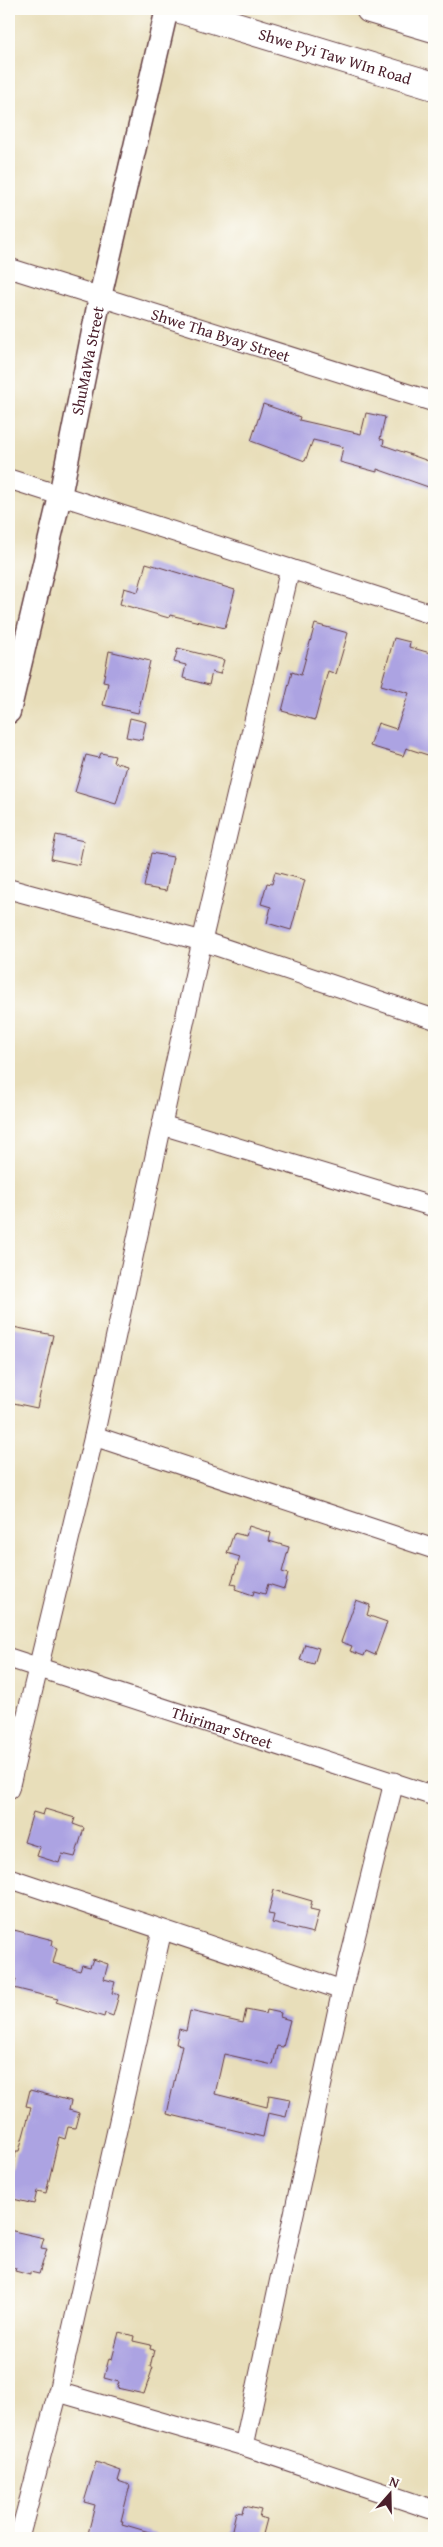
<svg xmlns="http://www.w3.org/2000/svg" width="443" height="2547" font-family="'Gentium Book Plus',serif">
	<rect width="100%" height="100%" fill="#fdfcf7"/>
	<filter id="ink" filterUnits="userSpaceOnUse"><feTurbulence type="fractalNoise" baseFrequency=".02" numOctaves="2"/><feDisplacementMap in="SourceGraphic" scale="10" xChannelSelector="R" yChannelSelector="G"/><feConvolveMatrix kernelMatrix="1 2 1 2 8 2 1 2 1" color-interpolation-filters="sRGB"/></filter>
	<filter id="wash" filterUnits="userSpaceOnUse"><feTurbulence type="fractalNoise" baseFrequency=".0096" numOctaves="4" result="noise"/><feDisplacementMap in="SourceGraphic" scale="20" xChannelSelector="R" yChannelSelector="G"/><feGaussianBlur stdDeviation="1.12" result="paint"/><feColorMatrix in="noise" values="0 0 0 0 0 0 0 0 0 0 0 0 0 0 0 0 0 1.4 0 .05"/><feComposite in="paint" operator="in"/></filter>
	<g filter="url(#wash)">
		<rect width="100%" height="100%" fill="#e8deba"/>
		<g id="blocks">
			<path fill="#aca3e2" d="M263,404L300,417L299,420L361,434L366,413L385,417L380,439L384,440L383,445L434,463V489L377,469V472L340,462L343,447L313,440L305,461L251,441Z
				M146,563L235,590L225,628L170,615L169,618L120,604L124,588L138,592Z
				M315,624L348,633L336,674L328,671L315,720L282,711L292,672L301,675Z
				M394,638L410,642L409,647L434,654V757L406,748L403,756L370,746L378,723L396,729L409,693L381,685Z
				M178,648L224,660L220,674L212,672L209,685L183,678L186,665L174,662Z
				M109,651L150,661L138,713L103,705L108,683L103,682Z
				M130,718L146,722L142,740L126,737Z
				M101,753L115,756L113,762L127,766L116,804L75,792L86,755L99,758Z
				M56,835L84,841L79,865L51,859Z
				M151,853L173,857L166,891L144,887Z
				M275,872L305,880L291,930L267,923L271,907L261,904L267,883L272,884Z
				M13,1327L53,1335L37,1408L9,1402V1345Z
				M249,1526L271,1533L269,1541L289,1547L282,1572L288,1574L284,1589L268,1584L265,1594L254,1591L253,1595L235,1589L237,1585L231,1584L240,1557L227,1553L234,1533L246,1536Z
				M356,1600L370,1605L367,1615L387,1622L375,1655L366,1651L364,1656L350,1651L352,1646L341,1642Z
				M305,1644L319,1648L314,1664L300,1660Z
				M45,1809L75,1818L73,1824L84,1828L75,1857L62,1854L59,1863L37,1856L40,1847L24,1842L33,1812L43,1815Z
				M274,1890L312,1901L310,1909L319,1911L313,1933L272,1923L274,1915L268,1914Z
				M14,1930L53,1940L52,1946L57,1948L53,1963L80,1971L82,1965L90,1967L93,1959L108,1964L104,1979L115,1982L112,1993L119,1995L113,2016L105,2013L104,2017L56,2002L58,1999L14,1988L16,1979L9,1977V1951Z
				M246,2010L266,2014L267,2010L281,2013L280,2017L290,2020L283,2047L277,2046L273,2065L224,2054L215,2094L267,2107L269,2095L290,2099L286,2117L268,2113L263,2137L167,2114L182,2045L176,2044L179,2029L186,2031L190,2011L243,2023Z
				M30,2090L71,2101L69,2110L79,2113L75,2128L68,2127L65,2139L59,2137L46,2193L37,2191L34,2204L9,2198V2184L16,2151H19L31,2107L26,2106Z
				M9,2230L44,2238L41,2248L47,2249L39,2274L30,2272V2275L15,2271L16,2268L9,2266Z
				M119,2332L134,2336L133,2341L151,2345L150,2349L154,2350L150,2367H153L144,2394L117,2388L119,2382L104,2378L109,2358L112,2359Z
				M96,2462L121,2471L118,2481L130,2485L121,2521H123L122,2524L156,2534L155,2538H87L95,2505L84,2502Z
				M244,2506L261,2510L259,2517L267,2519L262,2538H230L236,2512L242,2513Z"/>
		</g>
	</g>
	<g filter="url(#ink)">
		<use href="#blocks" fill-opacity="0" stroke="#623c40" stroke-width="1"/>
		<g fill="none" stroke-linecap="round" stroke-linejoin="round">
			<g stroke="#623c40" stroke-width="21">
				<g id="minor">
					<path id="s1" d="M9,268L434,402"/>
					<path d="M9,479L434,615"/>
					<path d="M9,889L202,941L434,1019"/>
					<path d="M162,1125L434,1207"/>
					<path d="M94,1436L434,1549"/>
					<path id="s2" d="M9,1658L434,1796"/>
					<path d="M394,1782L342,1990L244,2446L434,2510"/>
					<path d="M9,1789L94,1436L202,941L290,569"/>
					<path d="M9,1878L342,1990"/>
					<path d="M162,1930L58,2392L244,2446"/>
					<path d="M19,2538L58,2392"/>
				</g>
			</g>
			<g stroke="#623c40" stroke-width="25">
				<g id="tertiary">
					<path id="s3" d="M9,712L60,496L100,297L167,9"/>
				</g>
			</g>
			<g stroke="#623c40" stroke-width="30">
				<g id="primary">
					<path id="s4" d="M180,9L434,86"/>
					<path d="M370,9L434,28"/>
				</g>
			</g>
			<use href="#minor" stroke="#fff" stroke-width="19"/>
			<use href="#tertiary" stroke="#fff" stroke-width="22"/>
			<use href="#primary" stroke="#fff" stroke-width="28"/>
		</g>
	</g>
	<g text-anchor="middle" stroke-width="4.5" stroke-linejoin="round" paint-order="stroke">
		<g font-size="16" fill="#4a1f2b" stroke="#fdfcf7">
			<text dy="6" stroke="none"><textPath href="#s4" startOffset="162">Shwe Pyi Taw WIn Road</textPath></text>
			<text dy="6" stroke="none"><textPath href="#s1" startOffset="222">Shwe Tha Byay Street</textPath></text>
			<text dy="6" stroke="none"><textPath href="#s3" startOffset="360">ShuMaWa Street</textPath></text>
			<text dy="6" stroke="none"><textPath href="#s2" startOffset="224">Thirimar Street</textPath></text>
		</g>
	</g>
	<rect width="443" height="2547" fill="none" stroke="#fdfcf7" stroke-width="30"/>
	<g transform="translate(390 2494) rotate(20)" stroke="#fdfcf7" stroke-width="4" paint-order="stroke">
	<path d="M0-4L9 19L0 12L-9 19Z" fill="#4a1f2b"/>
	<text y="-8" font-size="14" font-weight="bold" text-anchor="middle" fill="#4a1f2b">N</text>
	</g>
</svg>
